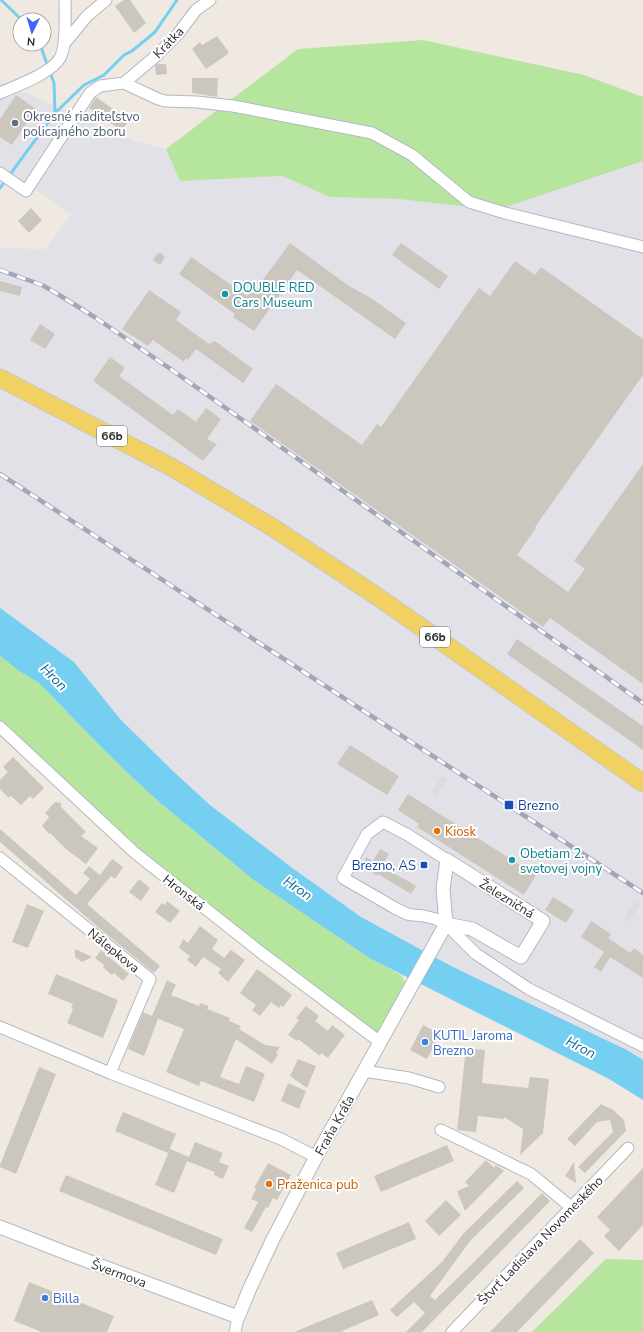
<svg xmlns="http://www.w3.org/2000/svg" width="643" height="1332" font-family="'Nunito Sans',sans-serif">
	<rect width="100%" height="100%" fill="#efe9e1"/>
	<path fill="#e3e1e8" d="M0,82L136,141L166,149L180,181L282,176L330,197L398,199L497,210L643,161V1060L627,1050L453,967L361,917L291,867L210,805L173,771L121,720L74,662L0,608V248L46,249L71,214L0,166Z"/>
	<path fill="#b6e59e" d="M423,40L584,75L643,97V161L497,210L398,199L330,197L282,176L180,181L166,149L298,49Z
		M0,656L19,671L39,683L101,747L134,779L159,802L255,881L371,959L401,975L410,991L380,1042L135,853L0,727Z
		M606,1259L643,1260V1332H532Z"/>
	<path fill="#dfdcd8" d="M442,776L447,779L436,796L431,793Z
		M635,901L640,904L629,922L624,919Z"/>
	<path fill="#75cff0" d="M0,608L74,662L121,720L173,771L210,805L291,867L361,917L453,967L627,1050L643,1060V1100L609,1079L371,959L255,881L159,802L134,779L101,747L39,683L19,671L0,656Z"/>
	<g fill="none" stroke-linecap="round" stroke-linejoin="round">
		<path stroke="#75cff0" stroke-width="3" d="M1,0L22,20
			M40,44L48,67
			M55,113L84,85L104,75L124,55L132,51L155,32L177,0
			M0,188L55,113L54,83L50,72"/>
	</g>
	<path fill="#cbc7bf" d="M124,0H130L146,23L134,33L115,6Z
		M217,36L228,51V54L206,69L192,49L200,42L202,45Z
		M157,64H166L167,74L156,75L155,66Z
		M192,78H218L217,97L192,93Z
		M16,95L36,109L12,145L0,137V119Z
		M96,97L129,120L122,131L89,108Z
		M31,208L42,220L29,233L18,221Z
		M290,243L349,286L371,298L406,323L395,339L297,270L254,331L233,317L235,314L179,274L191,257L247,296L251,291L253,293Z
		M401,243L448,276L439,289L392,255Z
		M161,253L165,257L160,265L153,260L157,254Z
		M515,261L535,275L541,267L643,339V375L535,527L536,528L517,555L568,592L585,569L574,561L643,464V684L550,618L543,627L250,421L276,384L362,445L377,424L381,427L479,288L490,296Z
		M0,281L22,287L20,296L0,291Z
		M149,290L181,312L176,320L209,344L212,342L215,341L253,369L243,383L196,349L188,360L186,358L184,362L153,340L148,346L122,329Z
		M40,324L55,334L45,349L30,340Z
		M110,357L125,368L119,376L173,415L178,409L196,422L206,408L221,419L207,439L217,444L203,461L93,381Z
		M517,639L643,726V750L507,654Z
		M350,745L399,776L387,795L337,764Z
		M13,757L44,788L33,799L30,796L21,805L11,796L9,798L0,789V780L8,772L3,767Z
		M408,794L536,875L524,895L417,827L419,824L398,810Z
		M55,802L61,803V807L86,832L81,836L98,848L86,864L67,850L50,833L49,834L42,826L49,817L45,813Z
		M0,829L76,895L90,879L83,873L89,866L100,875L112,859L123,867L115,879L111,876L87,904L160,966L154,973L99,928L0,842Z
		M380,849L389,854L382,866L416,886L411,894L378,874L377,876L362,865L366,857L373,861Z
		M139,879L150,888L141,901L129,892Z
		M553,897L574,910L566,923L545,910Z
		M167,901L180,911L170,923L155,912L162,903L165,905Z
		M27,904L44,911L28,948L12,942Z
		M591,921L611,934L608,938L630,953L634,948L643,955V978L610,957L601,972L594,967L604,952L581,937Z
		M200,926L218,940L212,949L224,958L231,950L245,960L228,982L218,973L221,969L203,957L196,967L187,960L190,956L179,948L183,939L188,943Z
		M75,949L92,957L82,962L75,957Z
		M101,950L129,974L123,981L114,973L112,975L103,967L104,965L95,958Z
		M257,969L292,995L283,1007L281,1005L279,1008L271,1002L260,1016L252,1010L256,1005L240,993Z
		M56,974L118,1000L103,1038L67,1023L73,1009L71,1008L73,1004L48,994Z
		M167,980L176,985L171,995L199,1006L200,1003L209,1006L207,1009L230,1018L229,1021L241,1026L239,1029L265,1045L280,1047L276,1053L278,1055L272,1064L236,1039L220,1077L239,1084L246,1066L265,1074L254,1102L201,1081L199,1086L166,1072L184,1029L156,1018L158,1019L144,1056L128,1049L143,1012L152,1016Z
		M306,1006L319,1016L315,1021L328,1031L332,1025L345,1035L328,1058L321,1053L320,1056L298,1039L297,1041L288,1035L299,1020L296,1018Z
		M423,1025L440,1034L427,1059L410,1050Z
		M466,1048L485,1050L482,1083L528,1088L530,1077L549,1079L543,1133L520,1155L523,1129L504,1117V1119L478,1116L476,1132L457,1130Z
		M298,1059L316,1066L307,1088L290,1076Z
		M39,1067L56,1074L16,1174L0,1167V1165Z
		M288,1083L306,1091L299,1109L281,1101Z
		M601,1104L609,1108L612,1109L624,1120L626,1131L585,1173L578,1167L613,1132L610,1120L597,1122L575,1146L567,1139Z
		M123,1112L176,1134L168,1153L115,1131Z
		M195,1142L223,1153L219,1162L229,1166L223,1179L214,1175L215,1172L187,1161L174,1193L155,1185L170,1149L189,1157Z
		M447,1145L454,1161L381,1192L374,1176Z
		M486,1160L494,1168L496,1165L504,1171L465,1211L457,1191L469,1186L465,1182Z
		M574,1162L576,1183L565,1176Z
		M268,1163L291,1175L277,1200L273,1198L268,1208L266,1207L252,1232L244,1228L258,1202L251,1199L256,1189L254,1188Z
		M643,1168V1225L619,1251L604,1236L610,1230L597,1217Z
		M66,1175L223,1239L216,1255L59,1191Z
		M517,1181L524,1188L470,1241L430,1296L435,1300L475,1261L542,1193L550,1201L422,1332H406L425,1313L414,1302L397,1317L390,1310L442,1262L463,1234Z
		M446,1200L461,1215L439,1236L425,1221Z
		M409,1222L416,1239L343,1269L336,1253Z
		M580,1239L594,1253L555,1293L517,1332H490Z
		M29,1282L114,1316L107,1332H42L14,1321Z
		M372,1300L379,1315L340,1332H294Z"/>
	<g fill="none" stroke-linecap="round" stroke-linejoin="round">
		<g stroke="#b4b7c1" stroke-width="13">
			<path id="minor" d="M64,44L87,16L106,0
				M124,83L156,56L178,34L196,10L210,0
				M0,93C16,86 52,73 60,58C67,46 65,14 65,0
				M0,173L26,191L90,93L100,86L124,83L158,99L165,101L197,102L233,106L372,133L412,155L469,202L505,213L643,247
				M0,727L135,853L259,951L380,1042
				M0,858L150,979L110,1073
				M447,860L408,835L383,822L367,834L343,878L395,908L407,914L413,915L424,916L436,919L446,924L476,954L529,989L643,1046
				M0,1027L110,1073L281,1139L316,1157
				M364,1071L409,1078L439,1087
				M441,1130L531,1174L571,1207
				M235,1332L238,1317
				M452,1332L628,1148"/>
		</g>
		<g stroke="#b4b7c1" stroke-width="15">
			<path id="tertiary" d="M447,860L543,921L521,957L472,929L446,924L443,889Z
				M0,1227L69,1254L238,1317L250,1288L273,1239L316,1157L446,924"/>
		</g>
		<g stroke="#c9c9c9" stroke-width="19">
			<path id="primary" d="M0,378L173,468L272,527L378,597L643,783"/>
		</g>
		<use href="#minor" stroke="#fff" stroke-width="11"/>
		<use href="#tertiary" stroke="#fff" stroke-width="13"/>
		<use href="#primary" stroke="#f2d163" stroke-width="17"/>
		<g stroke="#a3a6b8" stroke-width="4.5">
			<path id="rail" d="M0,270L42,285L56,293L96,318L172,370L643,703
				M0,474L643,893"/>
		</g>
		<use href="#rail" stroke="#fff" stroke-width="3" stroke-dasharray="9" stroke-linecap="butt"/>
	</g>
	<circle fill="#5c6f8a" stroke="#fff" stroke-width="1.5" cx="15" cy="123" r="4"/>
	<g fill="#0f9aa8" stroke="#fff" stroke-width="1.5">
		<circle cx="225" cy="294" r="4"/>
		<circle cx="512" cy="860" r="4"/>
	</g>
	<g fill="#1a4fb4" stroke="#fff" stroke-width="1.5">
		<rect x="504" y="800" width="10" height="10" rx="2"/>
		<rect x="420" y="861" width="8" height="8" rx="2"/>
	</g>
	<g fill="#e8710a" stroke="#fff" stroke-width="1.5">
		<circle cx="437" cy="831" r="4"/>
		<circle cx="269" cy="1184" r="4"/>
	</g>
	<g fill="#3f7fe0" stroke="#fff" stroke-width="1.5">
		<circle cx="425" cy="1042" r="4"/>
		<circle cx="45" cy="1298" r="4"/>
	</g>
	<g text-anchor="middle" stroke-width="4" stroke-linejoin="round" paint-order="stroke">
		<g fill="#fff" stroke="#6d6d6d" stroke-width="1">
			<rect x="97" y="426" width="30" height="20" rx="3"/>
			<rect x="420" y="627" width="30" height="20" rx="3"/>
		</g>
		<g font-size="12" font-weight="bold" fill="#2e2e2e">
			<text x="112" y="440">66b</text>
			<text x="435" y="641">66b</text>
		</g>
		<g font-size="13" fill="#2e2e2e" stroke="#fff">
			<text transform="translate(168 42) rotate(-46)" y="5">Krátka</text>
			<text transform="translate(184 892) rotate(38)" y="5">Hronská</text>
			<text transform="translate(507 898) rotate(32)" y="5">Železničná</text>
			<text transform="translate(114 950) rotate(39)" y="5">Nálepkova</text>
			<text transform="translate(334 1125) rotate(-61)" y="5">Fraňa Kráľa</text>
			<text transform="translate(540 1240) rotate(-46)" y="5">Štvrť Ladislava Novomeského</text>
			<text transform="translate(119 1273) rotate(20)" y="5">Švermova</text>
		</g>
		<g font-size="13" fill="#4e5e75" stroke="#fff" text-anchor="start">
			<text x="23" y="121">Okresné riaditeľstvo<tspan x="23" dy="15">policajného zboru</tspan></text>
		</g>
		<g font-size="13" fill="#0d838f" stroke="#fff" text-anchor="start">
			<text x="233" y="292">DOUBLE RED<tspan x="233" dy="15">Cars Museum</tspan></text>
			<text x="520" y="858">Obetiam 2.<tspan x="520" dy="15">svetovej vojny</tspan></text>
		</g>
		<g font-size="13" fill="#164399" stroke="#fff" text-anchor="start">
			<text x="518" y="810">Brezno</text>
			<text x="416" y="870" text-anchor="end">Brezno, AS</text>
		</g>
		<g font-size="13" fill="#c56008" stroke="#fff" text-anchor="start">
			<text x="445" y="836">Kiosk</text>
			<text x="277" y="1189">Praženica pub</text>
		</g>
		<g font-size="13" fill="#366cbe" stroke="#fff" text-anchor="start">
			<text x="433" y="1040">KUTIL Jaroma<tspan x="433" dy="15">Brezno</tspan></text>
			<text x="53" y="1303">Billa</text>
		</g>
		<g font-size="14" font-style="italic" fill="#0d6fa3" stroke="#fff">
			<text transform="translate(54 677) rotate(45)" y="5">Hron</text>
			<text transform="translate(298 888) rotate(34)" y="5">Hron</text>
			<text transform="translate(581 1047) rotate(27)" y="5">Hron</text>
		</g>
	</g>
	<g transform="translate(32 32) rotate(185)"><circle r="19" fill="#ffffff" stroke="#ababab"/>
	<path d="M0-3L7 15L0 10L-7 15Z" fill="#4264fb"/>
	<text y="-6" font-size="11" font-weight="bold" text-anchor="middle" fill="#2e2e2e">N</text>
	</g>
</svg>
